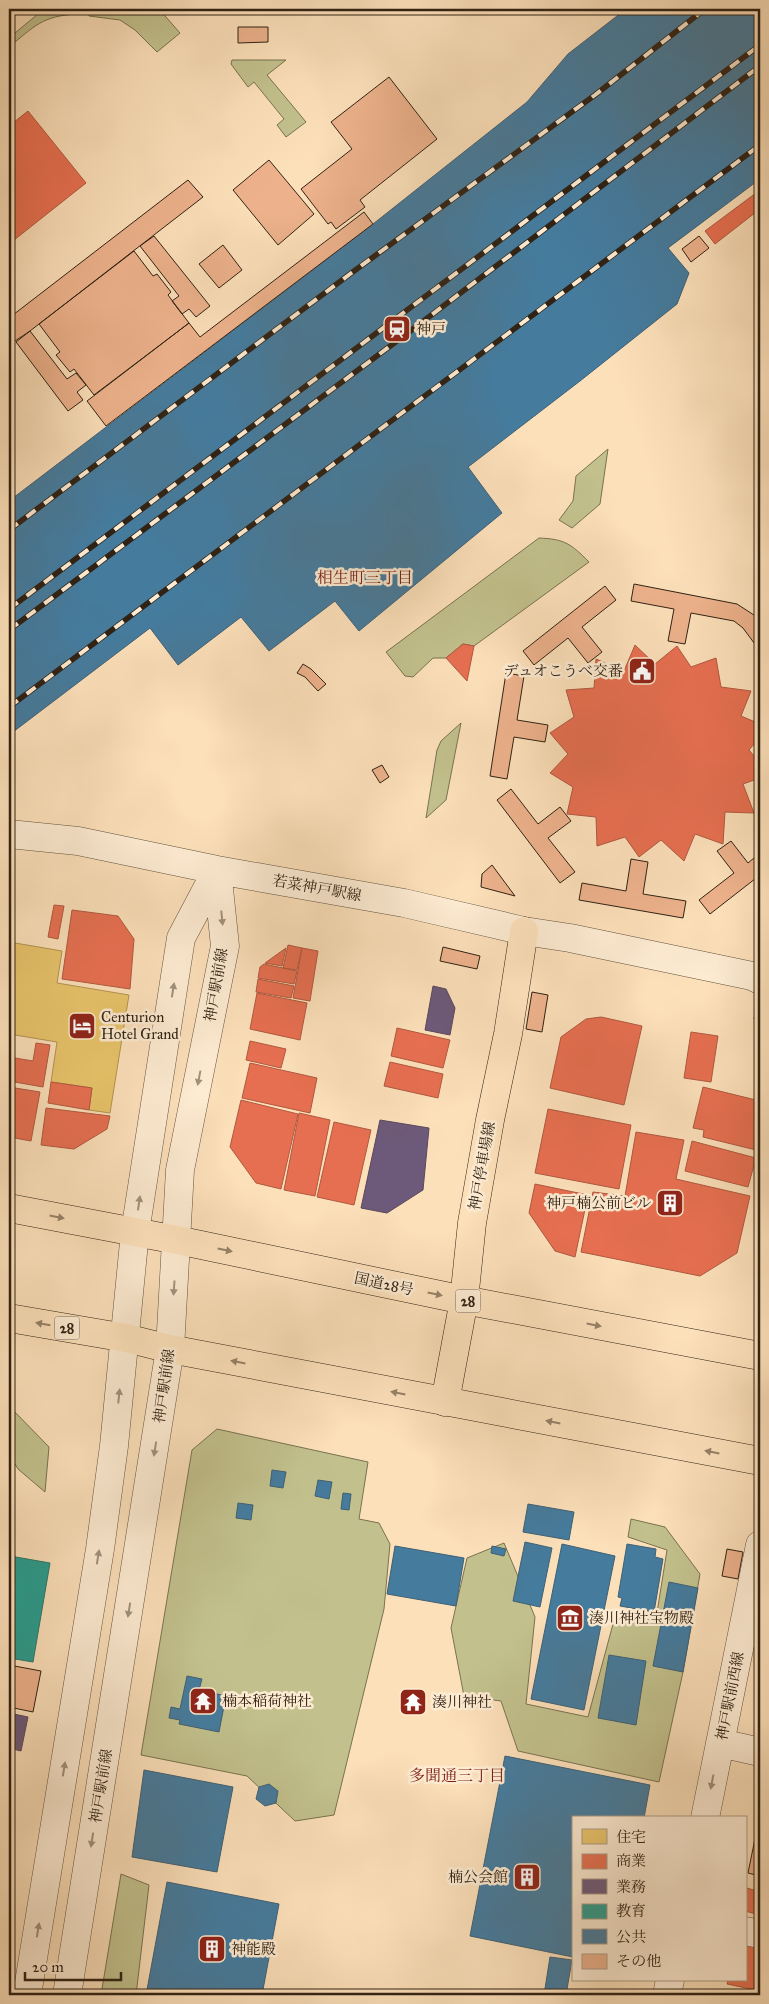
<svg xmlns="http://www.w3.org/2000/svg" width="769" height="2004" font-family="'IM FELL Great Primer','Noto Serif JP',serif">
	<rect width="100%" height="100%" fill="#fce0ba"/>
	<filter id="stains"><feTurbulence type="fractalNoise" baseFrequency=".004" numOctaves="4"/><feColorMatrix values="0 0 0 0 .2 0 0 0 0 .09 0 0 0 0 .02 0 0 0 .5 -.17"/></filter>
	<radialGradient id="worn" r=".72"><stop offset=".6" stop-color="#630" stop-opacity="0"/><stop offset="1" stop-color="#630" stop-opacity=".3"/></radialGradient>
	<path fill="#c2c18d" stroke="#797250" d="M44,9H77V14C42,16 35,26 9,47V38Z
		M89,9H159L180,33L157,52L135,30L120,20L89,16Z
		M232,60H286L267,75L306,122L286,137L277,125L284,119L254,82L248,87L231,64Z
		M608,449L600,504L572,528L559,520L573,501L576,476Z
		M539,538C565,539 571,544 589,562L474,646L463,644L446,658H433L413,677L405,676L386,652Z
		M461,723L446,800L426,818L437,750L441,741Z
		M9,1406L49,1447L45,1492L18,1469L9,1454Z
		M217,1429L368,1462L359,1519L379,1523L390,1544L384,1609L334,1815L295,1821L247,1776L141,1755L192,1450Z
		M631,1519L665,1527L700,1574L683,1672L659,1782L518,1751L501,1701L464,1696L451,1628L467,1558L504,1543L535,1617L526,1704L588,1717L613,1624L656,1619L667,1550L628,1537Z
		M121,1874L149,1885L136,1995H101Z"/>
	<path fill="#e9c46a" stroke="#b29350" d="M9,942L62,951L57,983L129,995L110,1113L89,1110L92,1088L51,1082L57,1042L9,1034Z"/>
	<path fill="#e76f51" stroke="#b0583f" d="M28,111L86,183L9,244V126Z
		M760,190V209L715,244L705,231Z
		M463,644L474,646L467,681L446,658Z
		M635,645L655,664L677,646L691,667L716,658L721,687L751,691L741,716L760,724V737L749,750L760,763V778L743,784L754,813L725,812L723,844L695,834L684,861L661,840L639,857L625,837L597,846L596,817L567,814L573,787L550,773L568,754L550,733L574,717L566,690L594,688L596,659L624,671Z
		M54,905L64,906L58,939L48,937Z
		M72,910L118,916L134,939L130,989L62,979Z
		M288,945L302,948L297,970L283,968Z
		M286,948L282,966L265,963Z
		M302,948L318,951L310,1001L293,998Z
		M264,964L297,971L294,984L258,978L260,967Z
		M258,979L294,986L291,998L256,992Z
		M257,993L307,1003L300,1040L250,1029Z
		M601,1017L642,1026L624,1105L550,1088L561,1037L586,1019Z
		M397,1028L450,1040L443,1068L391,1056Z
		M691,1032L718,1036L711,1082L684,1078Z
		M250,1041L286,1049L281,1068L246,1060Z
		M36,1043L50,1045L43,1087L9,1081V1057L33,1061Z
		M390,1062L443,1074L438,1098L384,1086Z
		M250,1063L317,1078L310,1113L242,1098Z
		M51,1082L92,1088L89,1110L48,1103Z
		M9,1087L40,1092L31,1141L9,1137Z
		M703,1087L760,1101V1133L756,1150L703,1137L704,1130L693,1128Z
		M241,1100L298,1114L281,1189L256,1183L230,1147Z
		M46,1108L110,1116L107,1129L74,1149L41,1145Z
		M548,1109L631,1125L619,1189L535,1173Z
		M299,1113L330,1120L315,1196L284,1190Z
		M334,1122L371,1130L354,1205L317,1197Z
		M636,1132L684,1140L676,1179L750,1196L737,1253L700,1276L581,1252L593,1192L625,1196Z
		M692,1141L756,1158L748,1187L685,1171Z
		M535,1184L588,1195L575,1257L555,1251L529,1213Z
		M9,1793H13L11,1815H9Z
		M747,1888L760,1892V1915L745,1911Z
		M745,1944L760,1947V1991L727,1984L728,1980H745Z"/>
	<path fill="#6d597a" stroke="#5b485b" d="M433,986L446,989L455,1008L450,1035L425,1030Z
		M380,1120L429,1128L423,1190L387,1213L361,1208Z
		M9,1473L13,1480L9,1502Z
		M9,1713L28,1717L21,1751L9,1748Z"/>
	<path fill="#2a9d8f" stroke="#2c786a" d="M10,1556L50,1563L33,1662L9,1658Z"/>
	<path fill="#457b9d" stroke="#3f6074" d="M626,9H760V179L668,248L689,273L677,304L580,381L468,467L502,513L359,631L335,601L269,651L241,617L178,665L150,628L9,735V501L373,224L527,102L568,54Z
		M272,1470L286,1472L283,1488L270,1486Z
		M318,1480L332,1482L329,1499L315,1496Z
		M343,1493L351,1494L349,1510L341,1509Z
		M238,1503L253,1505L251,1520L236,1518Z
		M528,1504L574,1512L569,1540L523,1532Z
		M525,1542L552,1548L540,1607L513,1601Z
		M562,1544L615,1556L584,1710L531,1699Z
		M627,1544L656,1549L655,1557L663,1559L654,1612L620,1606L622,1598L618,1597Z
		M395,1546L464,1558L456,1606L387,1594Z
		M492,1546L506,1549L504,1556L491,1553Z
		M669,1582L698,1588L683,1672L653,1666Z
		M609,1655L646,1661L636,1725L598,1718Z
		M187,1676L202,1679L199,1690L226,1696L219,1732L179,1724L180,1720L169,1718L171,1707L180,1709Z
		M505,1756L650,1785L644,1818H573V1957L470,1936Z
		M144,1770L233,1787L217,1872L132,1857Z
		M269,1784L278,1791L276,1803L265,1806L256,1799L259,1787Z
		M167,1882L279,1904L262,1995H146Z
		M550,1957L572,1960L566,1995H544Z
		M586,1990L609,1994V1995H585Z"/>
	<path fill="#edb28c" stroke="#302214" d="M238,27H268V42L238,43Z
		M389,77L437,139L360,200L365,207L336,229L331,222L328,224L301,189L352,149L331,122Z
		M269,160L314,214L278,245L233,190Z
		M188,180L203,197L30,331L9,345V318Z
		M364,212L373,224L106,426L87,401L189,323L200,337Z
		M154,236L210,306L196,317L189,309L182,314L172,301L179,296L140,246Z
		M699,236L709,248L691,262L682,249Z
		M223,245L242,270L219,288L199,264Z
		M134,251L153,276L157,274L171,292L168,295L189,323L94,395L74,369L70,372L56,355L60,352L39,324Z
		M30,331L67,379L76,373L86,385L77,392L83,400L68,411L16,342Z
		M634,584L737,604L757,617L760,622V651L743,628L734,621L691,613L685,644L668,641L674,609L631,601Z
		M605,586L616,600L582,627L602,652L588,663L568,638L534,665L523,651Z
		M303,664L311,669L326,684L318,691L305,677L297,673Z
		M506,673L524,676L517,720L548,725L545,742L514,737L507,779L490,776Z
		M382,765L389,777L380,783L372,770Z
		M511,789L538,824L560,807L571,821L548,838L575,872L560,883L497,800Z
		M731,841L748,863L760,853V875L710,914L699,900L734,873L717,851Z
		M631,859L648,862L643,894L686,901L683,918L579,900L582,883L626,891Z
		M492,865L515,896L481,887L482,874Z
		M443,947L480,956L477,969L440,961Z
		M532,992L548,995L542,1032L526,1029Z
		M757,1005L760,1006V1020L754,1019Z
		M727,1549L743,1552L738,1579L722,1576Z
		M9,1665L41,1671L33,1712L9,1707Z
		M9,1759L14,1760L9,1787Z
		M760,1814V1887L758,1886L760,1876L748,1873Z"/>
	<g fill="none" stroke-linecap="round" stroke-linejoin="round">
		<g stroke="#63523e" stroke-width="29">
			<path id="minor" d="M9,834L78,841L217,870L404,903L524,931L570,938L752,976L760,980
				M720,1743L760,1752
				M705,1818L760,1545
				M745,1931L760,1934
				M27,1995L100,1549L114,1446L135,1232L181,938L217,870
				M67,1995L170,1349L180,1170L225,946L217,870
				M667,1995L670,1980"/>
		</g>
		<g stroke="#302214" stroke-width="29">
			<path id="major" d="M445,1402L464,1300L472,1223L490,1120L508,1034L524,931"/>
		</g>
		<g stroke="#302214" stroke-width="29">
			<path id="highway" d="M9,1208L177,1240L464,1300L760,1356
				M9,1318L126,1338L170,1349L760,1461"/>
		</g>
		<use href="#minor" stroke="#fdebd2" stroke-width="28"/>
		<use href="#major" stroke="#fce0ba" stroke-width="28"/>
		<use href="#highway" stroke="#fce0ba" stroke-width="28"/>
		<g stroke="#302214" stroke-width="5.5">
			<path id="rail" d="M9,530L350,274L595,95L705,9
				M9,609L760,45
				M9,630L405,335L760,66
				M9,707L760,145"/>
		</g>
		<use href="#rail" stroke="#fdebd2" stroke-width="4" stroke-dasharray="11" stroke-linecap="butt"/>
	</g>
	<defs><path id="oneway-solid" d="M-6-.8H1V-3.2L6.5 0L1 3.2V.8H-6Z" transform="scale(1.25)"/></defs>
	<g fill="#a1917c">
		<use href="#oneway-solid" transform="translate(222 918) rotate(84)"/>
		<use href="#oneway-solid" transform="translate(173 990) rotate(-81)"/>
		<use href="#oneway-solid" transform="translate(199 1078) rotate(101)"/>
		<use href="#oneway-solid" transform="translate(139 1203) rotate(-82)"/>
		<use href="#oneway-solid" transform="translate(174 1288) rotate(94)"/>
		<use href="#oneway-solid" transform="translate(119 1396) rotate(-84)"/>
		<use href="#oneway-solid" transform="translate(155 1449) rotate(99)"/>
		<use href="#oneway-solid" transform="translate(98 1557) rotate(-81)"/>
		<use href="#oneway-solid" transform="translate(129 1610) rotate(99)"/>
		<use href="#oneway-solid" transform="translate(64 1769) rotate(-81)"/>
		<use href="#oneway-solid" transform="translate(712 1782) rotate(101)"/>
		<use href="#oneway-solid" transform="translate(92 1840) rotate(99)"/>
		<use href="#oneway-solid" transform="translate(38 1930) rotate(-81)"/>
	</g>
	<g fill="#968167">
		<use href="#oneway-solid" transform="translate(57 1217) rotate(11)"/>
		<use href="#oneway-solid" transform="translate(225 1250) rotate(12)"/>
		<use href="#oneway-solid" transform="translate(435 1294) rotate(12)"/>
		<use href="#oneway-solid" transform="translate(43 1324) rotate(-170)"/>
		<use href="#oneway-solid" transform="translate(594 1325) rotate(11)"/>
		<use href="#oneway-solid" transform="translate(238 1362) rotate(-169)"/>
		<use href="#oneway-solid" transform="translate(398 1393) rotate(-169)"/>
		<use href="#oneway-solid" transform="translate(553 1422) rotate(-169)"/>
		<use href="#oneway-solid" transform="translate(712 1452) rotate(-169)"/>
	</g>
	<defs>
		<g id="station-square" transform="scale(1.4375)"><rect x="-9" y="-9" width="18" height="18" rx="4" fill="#8f2418" stroke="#fdebd2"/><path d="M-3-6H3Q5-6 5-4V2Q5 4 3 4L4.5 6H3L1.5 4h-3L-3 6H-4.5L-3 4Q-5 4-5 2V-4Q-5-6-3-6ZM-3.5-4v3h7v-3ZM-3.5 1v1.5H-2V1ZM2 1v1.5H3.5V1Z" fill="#fff"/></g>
		<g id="civic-square" transform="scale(1.4375)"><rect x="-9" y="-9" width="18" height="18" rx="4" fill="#8f2418" stroke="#fdebd2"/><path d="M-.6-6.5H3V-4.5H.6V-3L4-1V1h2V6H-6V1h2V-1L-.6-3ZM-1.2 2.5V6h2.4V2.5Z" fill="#fff"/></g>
		<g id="hotel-square" transform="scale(1.4375)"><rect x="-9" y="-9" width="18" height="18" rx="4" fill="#8f2418" stroke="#fdebd2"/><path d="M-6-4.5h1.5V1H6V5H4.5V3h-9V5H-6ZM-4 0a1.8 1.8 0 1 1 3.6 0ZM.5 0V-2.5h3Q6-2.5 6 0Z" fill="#fff"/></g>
		<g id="building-square" transform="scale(1.4375)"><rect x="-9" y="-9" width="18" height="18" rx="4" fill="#8f2418" stroke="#fdebd2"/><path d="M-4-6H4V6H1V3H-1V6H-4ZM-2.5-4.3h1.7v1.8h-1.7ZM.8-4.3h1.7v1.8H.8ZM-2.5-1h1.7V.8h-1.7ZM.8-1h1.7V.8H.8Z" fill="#fff"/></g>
		<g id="museum-square" transform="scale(1.4375)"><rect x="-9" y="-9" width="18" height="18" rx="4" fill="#8f2418" stroke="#fdebd2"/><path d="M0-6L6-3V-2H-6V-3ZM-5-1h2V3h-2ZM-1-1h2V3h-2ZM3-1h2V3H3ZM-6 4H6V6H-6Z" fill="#fff"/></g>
		<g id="temple-square" transform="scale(1.4375)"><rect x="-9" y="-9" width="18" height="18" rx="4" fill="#8f2418" stroke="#fdebd2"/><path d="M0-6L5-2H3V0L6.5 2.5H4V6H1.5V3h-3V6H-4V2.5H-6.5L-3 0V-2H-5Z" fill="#fff"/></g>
	</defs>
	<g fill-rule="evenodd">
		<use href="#station-square" x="397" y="329"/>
		<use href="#civic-square" x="642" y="671"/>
		<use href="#hotel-square" x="82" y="1026"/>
		<use href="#building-square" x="670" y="1203"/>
		<use href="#museum-square" x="570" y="1618"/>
		<use href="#temple-square" x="203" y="1701"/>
		<use href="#temple-square" x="413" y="1702"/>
		<use href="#building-square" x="527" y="1877"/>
		<use href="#building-square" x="212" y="1949"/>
	</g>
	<g text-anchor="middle" stroke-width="5" stroke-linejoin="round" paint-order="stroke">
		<g fill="#fdebd2" stroke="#6e5e4d" stroke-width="1">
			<rect x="455.5" y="1289.5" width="25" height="23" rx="4"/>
			<rect x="54.5" y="1316.5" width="25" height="23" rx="4"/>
		</g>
		<g font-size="14" font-weight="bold" fill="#302214">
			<text x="468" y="1306">28</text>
			<text x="67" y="1333">28</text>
		</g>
		<g font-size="15" fill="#302214" stroke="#fdebd2" text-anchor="start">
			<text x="416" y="334">神戸</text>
			<text x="623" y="676" text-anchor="end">デュオこうべ交番</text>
			<text x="101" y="1022">Centurion<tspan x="101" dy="17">Hotel Grand</tspan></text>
			<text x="651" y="1208" text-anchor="end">神戸楠公前ビル</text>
			<text x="589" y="1623">湊川神社宝物殿</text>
			<text x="222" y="1706">楠本稲荷神社</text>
			<text x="432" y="1707">湊川神社</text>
			<text x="508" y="1882" text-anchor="end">楠公会館</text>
			<text x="231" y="1954">神能殿</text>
		</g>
		<g font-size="15" fill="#302214" stroke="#fdebd2">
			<text transform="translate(317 888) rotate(10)" y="5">若菜神戸駅線</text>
			<text transform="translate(216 985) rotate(-80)" y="5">神戸駅前線</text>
			<text transform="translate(482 1166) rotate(-80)" y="5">神戸停車場線</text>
			<text transform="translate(384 1284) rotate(12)" y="5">国道28号</text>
			<text transform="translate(164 1386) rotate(-82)" y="5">神戸駅前線</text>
			<text transform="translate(730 1696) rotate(-79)" y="5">神戸駅前西線</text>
			<text transform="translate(101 1786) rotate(-81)" y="5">神戸駅前線</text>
		</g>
		<g font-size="16" fill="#7a1f14" stroke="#fdebd2">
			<text x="365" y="583">相生町三丁目</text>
			<text x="457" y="1781">多聞通三丁目</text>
		</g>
	</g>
	<rect width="769" height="2004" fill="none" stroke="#fce0ba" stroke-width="30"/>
	<rect x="10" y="10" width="749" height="1984" fill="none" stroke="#302214" stroke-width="2.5"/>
	<rect x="15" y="15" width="739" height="1974" fill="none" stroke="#302214"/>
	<rect x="572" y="1816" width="175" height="165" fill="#fdebd2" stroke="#ab9b86"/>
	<rect x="582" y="1829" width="25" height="15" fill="#e9c46a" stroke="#ab9b86"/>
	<text x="616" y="1842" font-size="15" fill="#302214">住宅</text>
	<rect x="582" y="1854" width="25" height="15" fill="#e76f51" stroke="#ab9b86"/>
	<text x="616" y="1866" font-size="15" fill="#302214">商業</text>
	<rect x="582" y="1879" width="25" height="15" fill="#6d597a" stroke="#ab9b86"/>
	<text x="616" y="1892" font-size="15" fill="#302214">業務</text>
	<rect x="582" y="1904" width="25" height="15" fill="#2a9d8f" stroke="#ab9b86"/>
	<text x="616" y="1916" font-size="15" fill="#302214">教育</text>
	<rect x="582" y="1929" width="25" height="15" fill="#457b9d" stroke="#ab9b86"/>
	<text x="616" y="1942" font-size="15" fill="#302214">公共</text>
	<rect x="582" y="1954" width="25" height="15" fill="#edb28c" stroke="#ab9b86"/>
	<text x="616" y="1966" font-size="15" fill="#302214">その他</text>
	<path d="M25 1972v8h96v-8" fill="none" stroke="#302214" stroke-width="2.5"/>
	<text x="32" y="1972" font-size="15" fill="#302214" stroke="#fdebd2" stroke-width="4" paint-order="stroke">20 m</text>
	<rect width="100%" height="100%" filter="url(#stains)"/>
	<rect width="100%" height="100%" fill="url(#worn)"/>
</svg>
